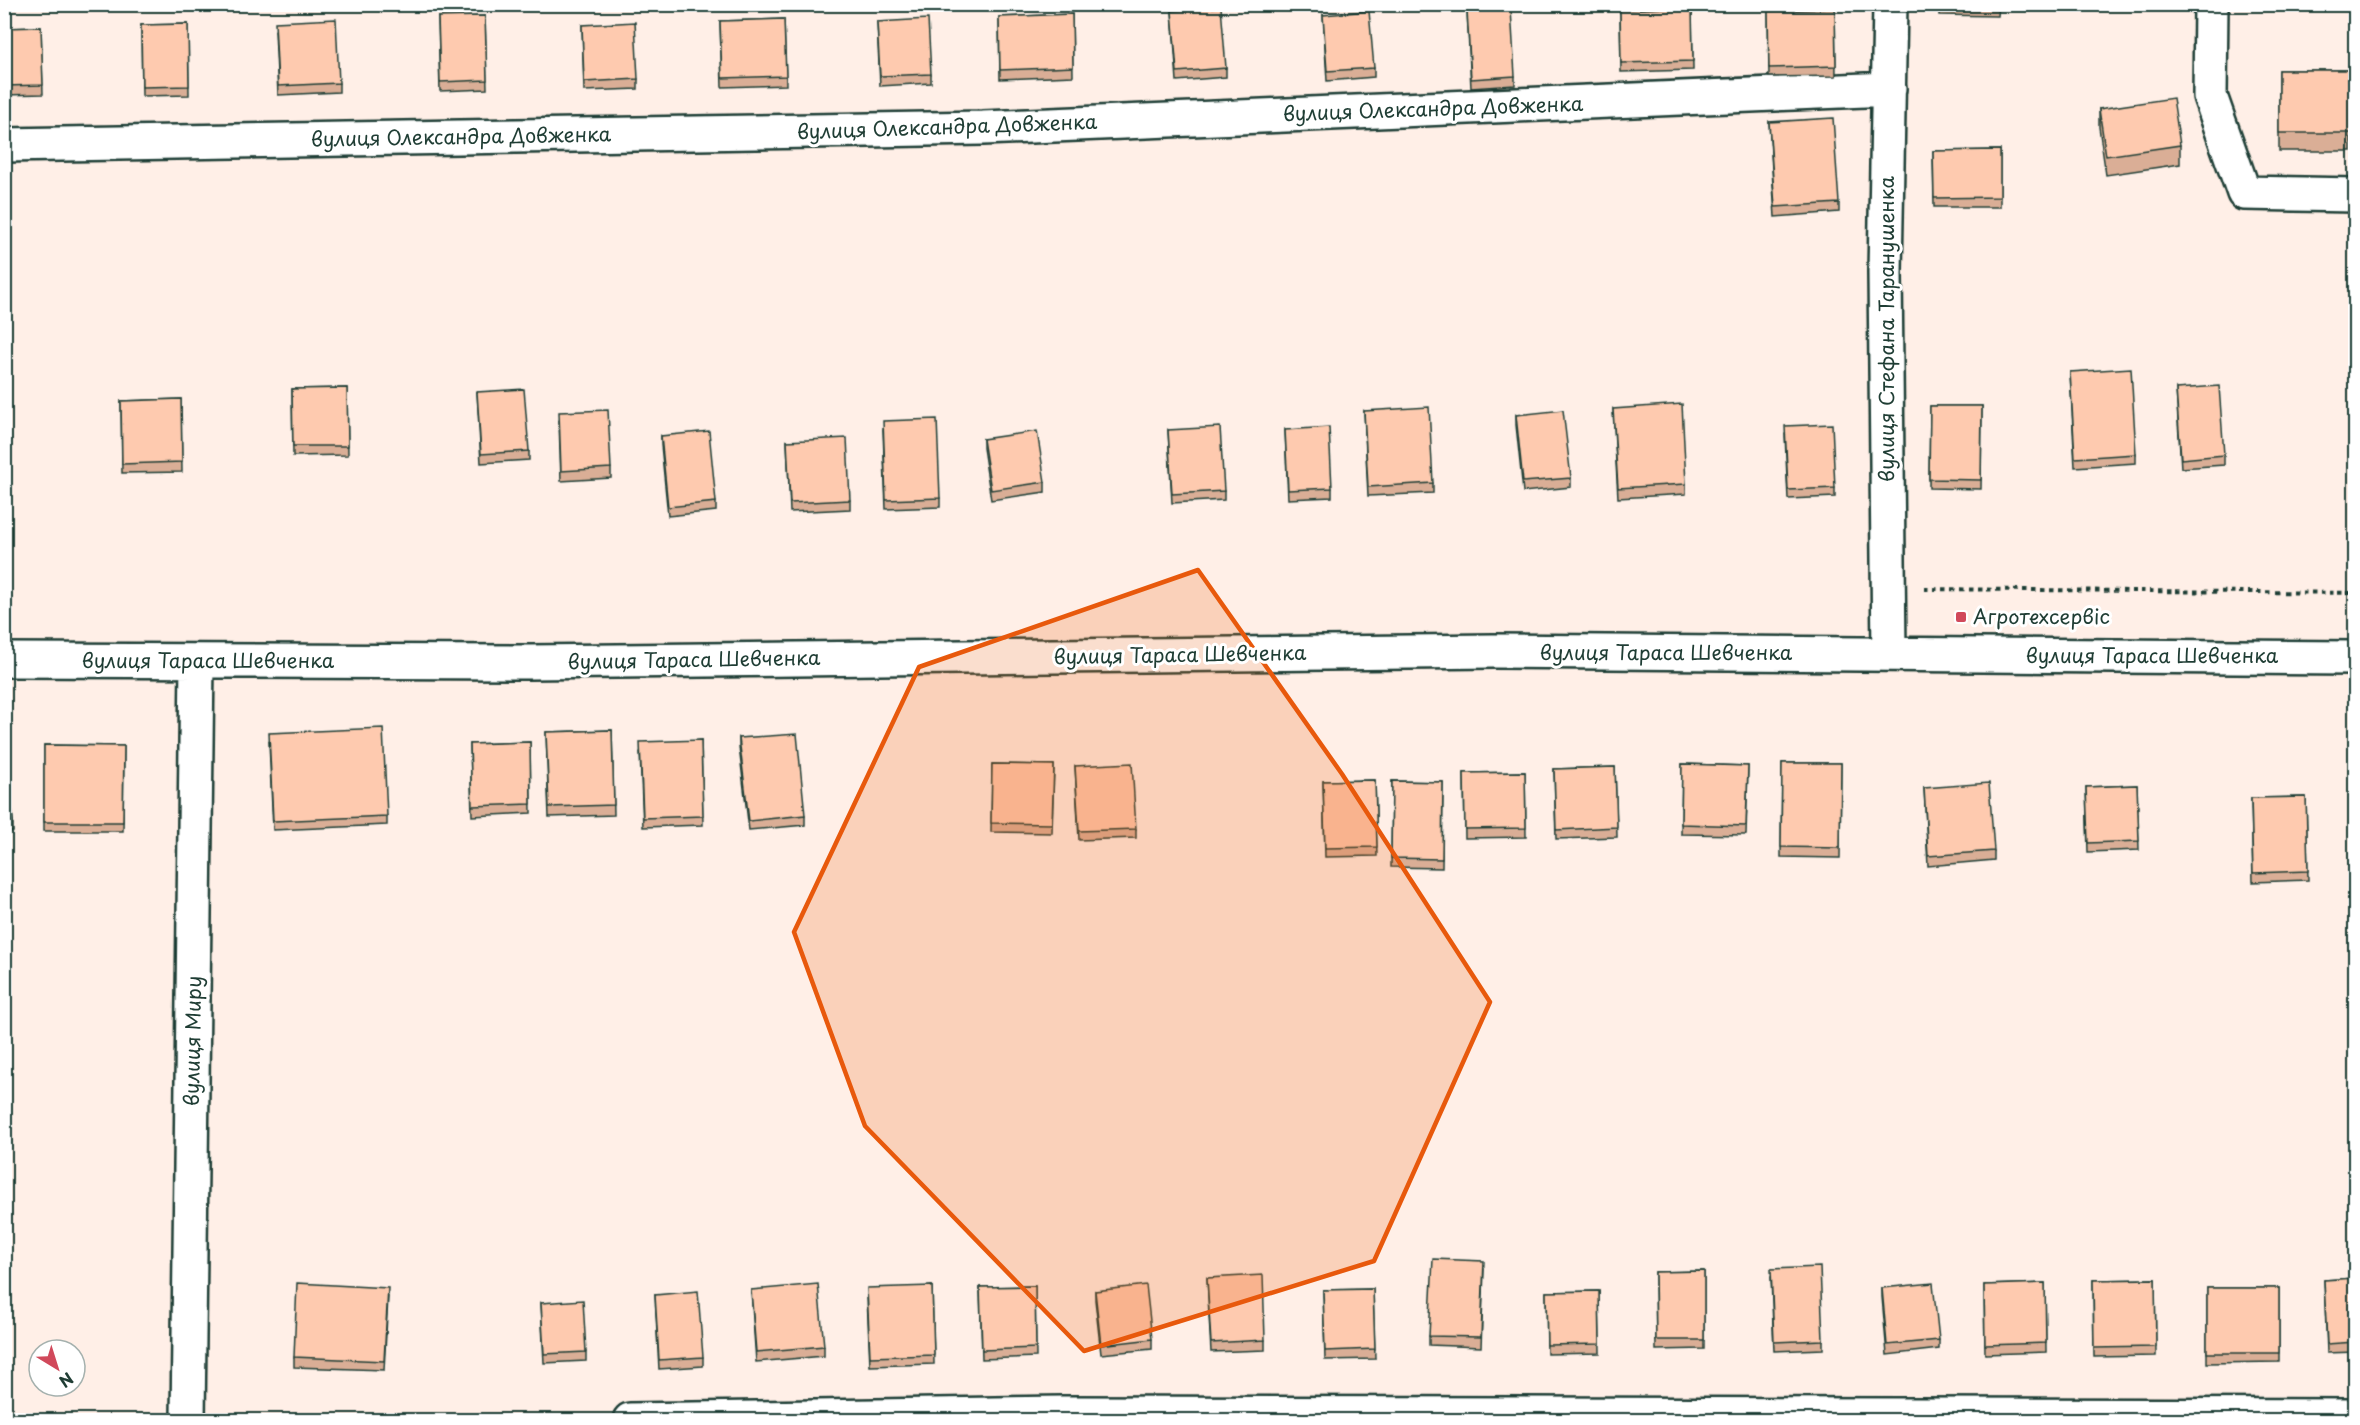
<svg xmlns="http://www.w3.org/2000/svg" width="2360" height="1425" font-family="'Playpen Sans',sans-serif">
	<rect width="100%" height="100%" fill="#ffefe7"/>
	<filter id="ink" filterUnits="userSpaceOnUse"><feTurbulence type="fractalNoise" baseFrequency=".0167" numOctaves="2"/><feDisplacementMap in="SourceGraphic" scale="12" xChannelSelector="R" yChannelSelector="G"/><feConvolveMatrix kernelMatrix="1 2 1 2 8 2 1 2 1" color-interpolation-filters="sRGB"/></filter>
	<g filter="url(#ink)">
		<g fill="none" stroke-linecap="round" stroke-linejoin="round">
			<g stroke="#1f3d34" stroke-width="38">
				<path id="minor" d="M2211,4L2210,96L2244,193L2356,195
					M4,145L983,128L1889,89
					M1889,654L1885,272L1890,4
					M4,660L530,662L1493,651L2356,658
					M188,1420L197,661
					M630,1420L1063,1413L2356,1416"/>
			</g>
			<path stroke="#1f3d34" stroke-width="4" stroke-dasharray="4.5 4.5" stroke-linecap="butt" d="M1924,589L2356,593"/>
			<use href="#minor" stroke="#fff" stroke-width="33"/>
		</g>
		<path fill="#daae96" stroke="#1f3d34" stroke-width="1.5" d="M1939,4H1999L1998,16L1939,15Z
			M1692,7L1693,70L1621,72L1620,10Z
			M1835,9L1836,76L1769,77L1768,11Z
			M1172,11L1226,68V77L1177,81Z
			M1467,11L1515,76V85L1471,88Z
			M1072,14L1073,76L1000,79L999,17Z
			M1323,15L1374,68V77L1327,81Z
			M485,16L487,89L440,91L438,17Z
			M784,19L786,85L722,87L720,21Z
			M877,22L931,74V83L880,86Z
			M188,24L189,95L142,96L141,25Z
			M582,25L638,79V89L584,91Z
			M41,27L43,94L4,95V28Z
			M275,31L339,83V92L278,95Z
			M2279,70H2351V151H2279Z
			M2099,109L2180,145V164L2106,175L2099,127Z
			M1769,122L1839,203V212L1775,217Z
			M2000,150V207H1934L1933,151Z
			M2070,372L2136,454V463L2075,467Z
			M347,388L348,455L293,456L292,389Z
			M2176,389L2224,455V465L2181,468Z
			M477,392L529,451V460L481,463Z
			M181,399L182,472L122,473L121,401Z
			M1930,406H1982L1981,489L1929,488Z
			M1613,409L1686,484V494L1618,498Z
			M1364,411L1433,483V493L1368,496Z
			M1516,415L1571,478V487L1523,492L1516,425Z
			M559,421L611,468V478L561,481Z
			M883,430L940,498V507L886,509Z
			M1168,430L1224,491V500L1172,503Z
			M1285,430L1332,488V497L1288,499Z
			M1785,435L1835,488V497L1788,499Z
			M661,436L716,502V511L668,516L661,445Z
			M983,439L1045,482V492L991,500L983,448Z
			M787,441L850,500V509L790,512Z
			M612,730L614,815L549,817L546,732Z
			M739,738L805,815V825L749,830L739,747Z
			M701,740L703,825L643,827L640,752Z
			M269,742L387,816V825L273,830Z
			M530,742L531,813L472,816L470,744Z
			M44,745L124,746L123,831H44Z
			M4,752L13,822V832H4Z
			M1782,763H1841L1840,858L1781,857Z
			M992,764L1054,765L1052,833L991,832Z
			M1682,764L1748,766L1746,835L1681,834Z
			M1075,766L1136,829V838L1079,840Z
			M1615,767L1617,837L1556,839L1554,769Z
			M1525,772L1526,837L1465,838L1464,773Z
			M1375,780L1377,856L1325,857L1323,781Z
			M1392,781L1443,782L1442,868L1391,867Z
			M2137,785L2139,850L2088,852L2086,787Z
			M1924,788L1994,851V860L1928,866Z
			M2306,797L2308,880L2253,882L2251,798Z
			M1484,1270L1481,1347L1429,1345V1336Z
			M1704,1271V1349L1656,1350L1655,1272Z
			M1207,1278L1265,1340V1350L1211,1352Z
			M1771,1278L1823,1340V1349L1774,1351Z
			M2355,1278V1352L2327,1353L2324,1280Z
			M2155,1279L2156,1356L2094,1357L2093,1280Z
			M2045,1283L2046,1352L1985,1354L1984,1285Z
			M932,1286L934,1364L870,1366L867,1297Z
			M1035,1286L1036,1357L982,1359L980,1287Z
			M1882,1288L1939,1340V1349L1887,1355L1882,1297Z
			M2207,1288H2279V1362L2207,1363Z
			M1373,1289L1375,1359L1325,1360L1323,1290Z
			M751,1290L824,1346V1356L756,1362Z
			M1095,1291L1152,1339V1349L1101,1354L1095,1300Z
			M1599,1291L1600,1353L1547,1354L1546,1292Z
			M655,1295L703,1357V1366L659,1369Z
			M388,1297L384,1370L294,1367V1357Z
			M541,1303L586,1352V1361L544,1363Z"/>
		<path fill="#fecaaf" stroke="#1f3d34" stroke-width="1.5" d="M1939,4H1998V7L1939,6Z
			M1221,7L1226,68L1177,72L1172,11Z
			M1692,7L1693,61L1621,63L1620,10Z
			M1511,9L1515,76L1471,79L1467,11Z
			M1835,9L1836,66L1769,68L1768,11Z
			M1369,11L1374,68L1327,71L1323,15Z
			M1072,14L1073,67L1000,70L999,17Z
			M485,16L487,80L440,82L438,17Z
			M336,19L339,83L278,86L275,22Z
			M784,19L786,76L722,78L720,21Z
			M928,19L931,74L880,76L877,22Z
			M635,22L638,79L584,82L582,25Z
			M188,24L189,86L142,87L141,25Z
			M41,27L43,85L4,86V28Z
			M2279,70H2351V133H2279Z
			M2173,98L2180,145L2106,156L2099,109Z
			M1833,118L1839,203L1775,207L1769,122Z
			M2000,150V197L1934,198L1933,151Z
			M2131,368L2136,454L2075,458L2070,372Z
			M2219,386L2224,455L2181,459L2176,389Z
			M347,388L348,446H293L292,389Z
			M524,389L529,451L481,454L477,392Z
			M181,399L182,462L122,464L121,401Z
			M1682,404L1686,484L1618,488L1613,409Z
			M1930,406H1982L1981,480L1929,479Z
			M1429,407L1433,483L1368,487L1364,411Z
			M608,410L611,468L561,471L559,412Z
			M1563,410L1571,478L1523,482L1516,415Z
			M2352,416H2355V463Z
			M937,419L940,498L886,500L883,421Z
			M1832,424L1835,488L1788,490L1785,426Z
			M1220,427L1224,491L1172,494L1168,430Z
			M1329,427L1332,488L1288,490L1285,430Z
			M709,431L716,502L668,507L661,436Z
			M1037,431L1045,482L991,490L983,439Z
			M847,438L850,500L790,503L787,441Z
			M383,728L387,816L273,821L269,733Z
			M612,730L614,805L549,807L546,732Z
			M797,734L805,815L749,821L739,738Z
			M701,740L703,816L643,818L640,742Z
			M530,742L531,804L472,806L470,744Z
			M44,745L124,746L123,822H44Z
			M4,752H9L13,822L4,823Z
			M1132,763L1136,829L1079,831L1075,766Z
			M1782,763H1841L1840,848L1781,847Z
			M992,764L1054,765L1052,824L991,823Z
			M1682,764L1748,766L1746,826L1681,824Z
			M1615,767L1617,827L1556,830L1554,769Z
			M1525,772L1526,828L1465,829L1464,773Z
			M1375,780L1377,847L1325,848L1323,781Z
			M1392,781L1443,782L1442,859L1391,858Z
			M1989,783L1994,851L1928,856L1924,788Z
			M2137,785L2139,841L2088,843L2086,787Z
			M2306,797L2308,871L2253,873L2251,798Z
			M1433,1259L1484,1261L1481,1337L1429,1336Z
			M1820,1267L1823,1340L1774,1342L1771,1269Z
			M1704,1271V1340H1656L1655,1272Z
			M1263,1275L1265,1340L1211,1343L1207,1278Z
			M2355,1278V1342L2327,1344L2324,1280Z
			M2155,1279L2156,1347L2094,1348L2093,1280Z
			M297,1283L388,1288L384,1361L294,1357Z
			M1933,1283L1939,1340L1887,1345L1882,1288Z
			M2045,1283L2046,1343L1985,1345L1984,1285Z
			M818,1284L824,1346L756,1352L751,1290Z
			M1146,1285L1152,1339L1101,1345L1095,1291Z
			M932,1286L934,1355L870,1357L867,1288Z
			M1035,1286L1036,1348L982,1350L980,1287Z
			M2207,1288H2279V1353H2207Z
			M1373,1289L1375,1349L1325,1351L1323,1290Z
			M698,1291L703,1357L659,1360L655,1295Z
			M1599,1291L1600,1344L1547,1345L1546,1292Z
			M583,1300L586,1352L544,1354L541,1303Z"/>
	</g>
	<path fill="#e8590c" fill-opacity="0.2" stroke="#e8590c" stroke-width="4.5" stroke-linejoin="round" d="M1198,570L1342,774L1490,1002L1374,1261L1084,1351L865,1126L794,932L919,667Z"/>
	<rect fill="#d1495b" stroke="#fff" stroke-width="2" x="1955" y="611" width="12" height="12" rx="3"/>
	<g text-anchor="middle" stroke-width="6" stroke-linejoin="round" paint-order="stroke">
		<g font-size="20" fill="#1f3d34" stroke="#fff">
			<text transform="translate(1433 109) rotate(-2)" y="7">вулиця Олександра Довженка</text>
			<text transform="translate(947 127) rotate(-2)" y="7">вулиця Олександра Довженка</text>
			<text transform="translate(461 137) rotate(-1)" y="7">вулиця Олександра Довженка</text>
			<text transform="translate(1887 329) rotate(-90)" y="7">вулиця Стефана Таранушенка</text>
			<text x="1666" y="660">вулиця Тараса Шевченка</text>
			<text transform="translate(1180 655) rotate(-1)" y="7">вулиця Тараса Шевченка</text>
			<text x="2152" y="663">вулиця Тараса Шевченка</text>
			<text transform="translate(694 660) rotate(-1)" y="7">вулиця Тараса Шевченка</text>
			<text x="208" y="668">вулиця Тараса Шевченка</text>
			<text transform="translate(193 1041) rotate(-89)" y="7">вулиця Миру</text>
		</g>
		<g font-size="20" fill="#1f3d34" stroke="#fff" text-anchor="start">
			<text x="1973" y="624">Агротехсервіс</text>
		</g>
	</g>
	<rect width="2360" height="1425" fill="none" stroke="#fff" stroke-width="24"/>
	<rect x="12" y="12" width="2336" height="1401" fill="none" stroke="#1f3d34" stroke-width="2" filter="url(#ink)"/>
	<g transform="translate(57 1368) rotate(142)"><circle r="28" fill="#ffffff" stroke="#a5b1ae" stroke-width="1.5"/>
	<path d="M0-4.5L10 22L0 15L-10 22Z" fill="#d1495b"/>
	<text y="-9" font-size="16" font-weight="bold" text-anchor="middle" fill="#1f3d34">N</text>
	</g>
</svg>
